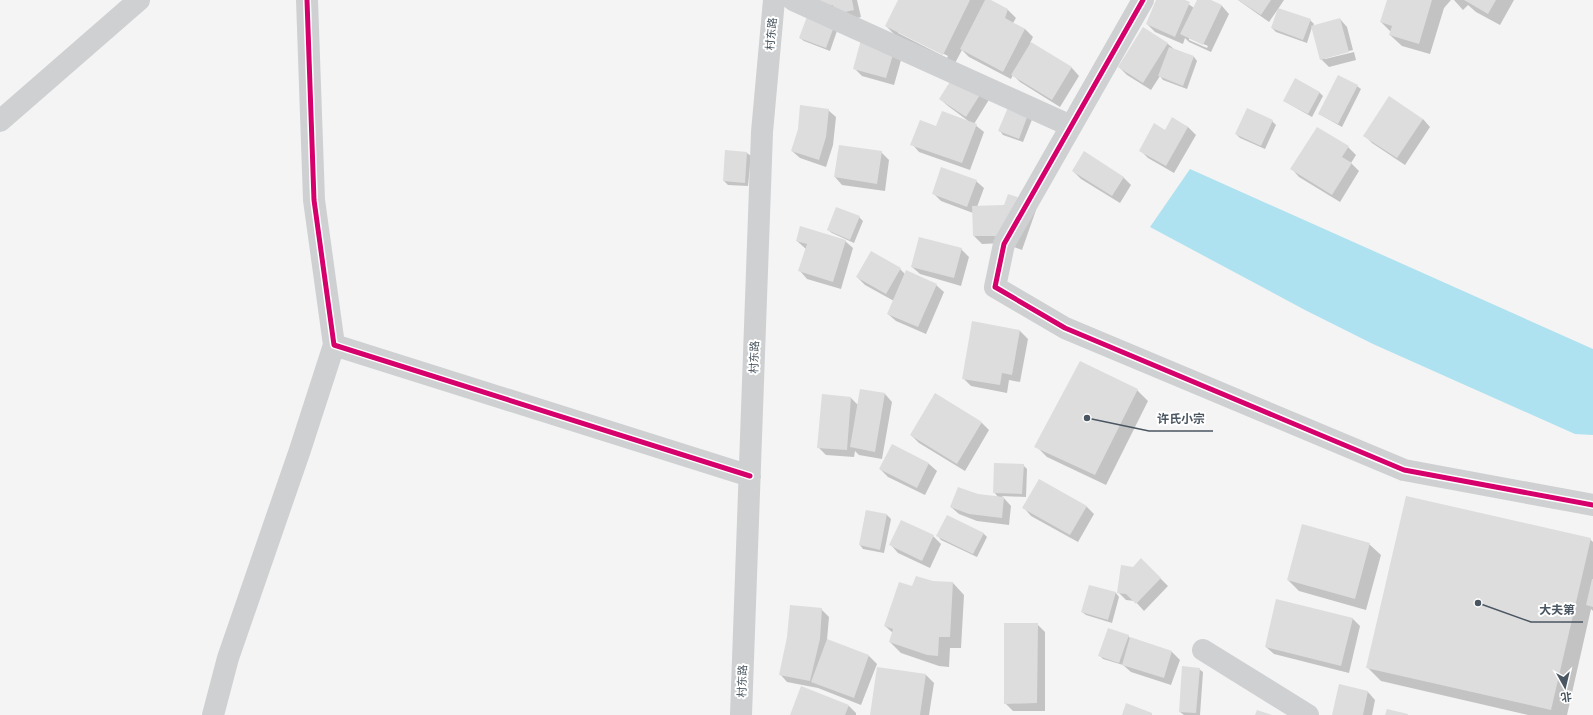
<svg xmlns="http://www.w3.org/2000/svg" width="1593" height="715" font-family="'Fira Sans Condensed','Noto Sans SC',sans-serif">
	<rect width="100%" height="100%" fill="#f4f4f4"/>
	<path fill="#aee2f0" d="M1190,169L1593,349V435L1575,434L1373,344L1305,310L1150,227Z"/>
	<path fill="#0003" fill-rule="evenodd" d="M819,0H857L861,17L844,22Z
		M899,0H989L1008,10L1016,18L1013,23L1025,29L1033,37L1030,43L1072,68L1079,76L1060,107L1020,82L1013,75L1011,79L969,57L962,50L954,65L897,37L886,26ZM898,31L948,56L947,58L898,33Z
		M1157,0H1183L1194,8L1198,0H1208L1222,6L1229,14L1211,52L1189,42L1185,38L1183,44L1155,32L1147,24ZM1189,38L1208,46L1207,48L1189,40Z
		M1238,0H1284L1278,9L1310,20L1314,24L1313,26L1340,19L1347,27L1353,50L1325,57V59L1354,52L1356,60L1329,67L1321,59L1312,27L1307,43L1276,32L1272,28L1278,9L1269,22Z
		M1388,0H1451L1444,8L1430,54L1402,46L1390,35L1391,32L1381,22Z
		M1454,0H1514L1500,25L1476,12L1468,5L1463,10Z
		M838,28L830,51L804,41L800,38Z
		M1143,28L1168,44L1174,49L1194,57L1197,61L1187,89L1163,80L1160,76L1151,90L1127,75L1119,67Z
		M903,53L894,85L862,76L854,68Z
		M956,74L990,98L974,124L984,132L970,170L919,152L912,144L937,127L971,123L948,106L940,99Z
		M1357,86L1361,89L1342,127L1319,114Z
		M1319,92L1323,96L1312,117L1284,101Z
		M828,110L836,117L833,145L826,167L800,158L792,151Z
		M1029,113L1033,117L1023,142L1003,135L1000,131Z
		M1173,119L1188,127L1196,135L1174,173L1148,158L1140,150L1166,131Z
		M1423,119L1430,127L1405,165L1372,143L1364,135Z
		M1272,121L1276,125L1265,149L1240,138L1236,134Z
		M1348,147L1356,155L1351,163L1359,171L1340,202L1299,177L1292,169Z
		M726,151L747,153L751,156L748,186L728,185L724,181Z
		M881,152L889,160L885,191L842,185L835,177Z
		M1073,171L1123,177L1131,185L1120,203L1081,179Z
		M976,181L984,188L977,207L1004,206L1028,202L1036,210L1022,250L1003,243L982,244L974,236L973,213L941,201L933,193Z
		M859,217L863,221L854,243L832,233L828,230Z
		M797,241H845L853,248L841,289L807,279L800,271L806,249Z
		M961,249L969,257L961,286L920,274L912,267Z
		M900,269L905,274L936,285L944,292L926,334L896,321L888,314L894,301L865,285L857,277Z
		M973,322L1020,331L1028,339L1020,382L1009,380L1007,393L971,386L963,378Z
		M1137,390L1148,401L1106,485L1047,457L1036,446Z
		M885,394L892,402L882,459L859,455L855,451L854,457L826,455L818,447L823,395L851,398L858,405Z
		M982,423L989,430L965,471L919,443L911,435Z
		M892,445L929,464L937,471L925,495L888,477L880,469Z
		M1023,465L1027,469L1026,497L1002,496L1011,506L1009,525L977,521L959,514L951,507L977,495L998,497L994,492Z
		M1086,506L1094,514L1078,542L1031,516L1024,508Z
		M866,511L887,515L891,519L884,553L863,549L860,545Z
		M983,533L987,537L977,557L941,540L938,536Z
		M933,536L941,544L930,568L898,553L891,545Z
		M1590,539L1593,542V611L1591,609L1567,715H1528L1381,681L1367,667Z
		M1369,544L1381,555L1366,610L1299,591L1288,580Z
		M1141,559L1168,586L1144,611L1135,601L1126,600L1118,592L1133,568Z
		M932,582L953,583L964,595L961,648H950L949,667L939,666L901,653L890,642L893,633L885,626L913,587Z
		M1090,586L1116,593L1119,597L1112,623L1086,615L1082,612Z
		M821,609L829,617L827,640L869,656L877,664L861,705L818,688L787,682L780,674Z
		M1352,618L1360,626L1349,673L1274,654L1266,647Z
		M1037,624L1045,632V711H1013L1005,703Z
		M1128,636L1131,639L1172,652L1180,660L1171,685L1131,672L1123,665L1103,659L1100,656Z
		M878,668L926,675L934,683L929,715H871Z
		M1199,669L1203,672L1200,715H1184L1180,712Z
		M1340,686L1368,692L1375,700L1372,715H1333Z
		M849,706L856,713V715H791Z"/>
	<path fill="#ddddde" d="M818,0H852L854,10L836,14L833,5L819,8Z
		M898,0H970L943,55L885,26Z
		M985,0H991L1008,9L1005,18L1025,29L1003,72L960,49Z
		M1156,0H1185L1190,2L1175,37L1146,24Z
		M1197,0H1211L1222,5L1203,45L1180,34Z
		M1238,0H1271L1261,15Z
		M1387,0H1432L1419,44L1389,35L1392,26L1380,22Z
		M1464,0H1496L1488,14Z
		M1278,8L1311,19L1303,40L1271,28Z
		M808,14L835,24L826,48L799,38Z
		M1340,18L1349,52L1320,60L1311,26Z
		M1143,27L1168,43L1143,83L1118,67Z
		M862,36L896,45L886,78L853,69Z
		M1031,42L1072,67L1052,100L1011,75Z
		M1169,47L1194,56L1183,86L1158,76Z
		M956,72L983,90L966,117L939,99Z
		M1338,75L1358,85L1338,124L1318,114Z
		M1295,78L1320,92L1308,114L1283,101Z
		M1389,96L1423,119L1397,158L1363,136Z
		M800,105L829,109L826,137L819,160L791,151L798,129Z
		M1009,105L1029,112L1019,139L998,131Z
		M1247,108L1273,120L1261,146L1235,134Z
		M942,111L977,124L962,163L910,145L920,120L936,126Z
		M1172,117L1188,127L1166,166L1139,151L1154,123L1165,130Z
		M1317,127L1349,146L1342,157L1352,163L1332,195L1290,169Z
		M839,145L882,151L877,184L834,177Z
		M725,150L747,152L745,183L723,181Z
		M1084,151L1124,177L1112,196L1072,171Z
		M941,167L977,180L967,207L932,194Z
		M1008,194L1029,201L1014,243L994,236H973L972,206L1004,205Z
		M836,207L860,216L850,240L827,230Z
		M800,226L846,240L833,282L798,271L807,244L796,241Z
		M919,237L962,248L954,278L911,267Z
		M871,251L901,268L886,294L856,277Z
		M906,270L937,284L918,327L887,314Z
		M972,321L1020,330L1012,375L1002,373L1000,385L962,379Z
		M1080,361L1138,389L1095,475L1034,447Z
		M860,389L885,393L875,452L850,447Z
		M935,393L982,422L957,464L910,435Z
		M822,394L851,397L847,450L817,448Z
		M892,444L929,463L917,488L879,469Z
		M994,463L1024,464L1022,494L993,493Z
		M1039,479L1087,506L1070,535L1022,508Z
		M958,487L978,494L1004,497L1002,518L969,514L950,507Z
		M1406,496L1591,538L1551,710L1366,668Z
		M866,510L887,514L880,550L859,545Z
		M947,515L984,533L973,554L936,536Z
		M901,520L934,535L922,561L889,545Z
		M1302,524L1370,543L1355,599L1287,580Z
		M1141,558L1161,578L1136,604L1126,594L1117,593L1121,565L1133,567Z
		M916,576L933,581L953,582L950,637H939L938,656L927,655L889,642L893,629L884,626L899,582L912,586Z
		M1592,579H1593V607L1586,605Z
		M1089,585L1116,592L1108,620L1081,612Z
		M1276,599L1353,618L1341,666L1265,647Z
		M790,605L822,608L820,639L810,681L779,675L787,637Z
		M1004,623H1038L1037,703L1004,704Z
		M1108,628L1129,635L1119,663L1098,656Z
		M1130,637L1172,651L1164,678L1122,665Z
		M827,639L869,655L854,698L811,682Z
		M1182,666L1200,668L1196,713L1179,712Z
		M877,667L926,674L920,715H870Z
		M1339,684L1368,691L1363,715H1332Z
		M801,686L849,705L845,715H790Z
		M1126,703L1152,713V715H1122Z
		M1387,709L1408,714V715H1385Z
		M1257,710L1272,715H1255Z"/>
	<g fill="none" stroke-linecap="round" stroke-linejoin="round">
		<path stroke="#ced0d2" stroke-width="22" d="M307,0L314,200L334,345L750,476
			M793,0L1071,126
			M1143,0L1004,244L995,287L1065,328L1404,470L1593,505
			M0,121L139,0
			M1203,650L1308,715
			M213,715L228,658L300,450L334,345
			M741,715L762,132L774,0"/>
		<g stroke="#fff" stroke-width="8">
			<path id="cycleway" d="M307,0L314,200L334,345L750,476
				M1143,0L1004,244L995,287L1065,328L1404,470L1593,505"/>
		</g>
		<use href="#cycleway" stroke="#d6006c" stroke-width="5"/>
	</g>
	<g text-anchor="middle" stroke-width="4" stroke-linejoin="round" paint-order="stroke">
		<g font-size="11" fill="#4a5661" stroke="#fff">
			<text transform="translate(771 34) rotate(-85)" y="4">村东路</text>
			<text transform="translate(754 357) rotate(-88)" y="4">村东路</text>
			<text transform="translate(742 681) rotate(-88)" y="4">村东路</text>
		</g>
	</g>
	<path fill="none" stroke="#4a5661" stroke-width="1.5" d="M1087 418L1149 431H1213M1478 603L1531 622H1583"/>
	<g fill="#4a5661" stroke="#fff" stroke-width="1.5">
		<circle cx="1087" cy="418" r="4"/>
		<circle cx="1478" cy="603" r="4"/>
	</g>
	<g font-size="12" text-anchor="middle" font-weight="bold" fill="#4a5661" stroke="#fff" stroke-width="4" stroke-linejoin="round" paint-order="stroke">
		<text x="1181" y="423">许氏小宗</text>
		<text x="1557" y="614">大夫第</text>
	</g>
	<g transform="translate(1565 687) rotate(172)" stroke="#ffffff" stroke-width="3" paint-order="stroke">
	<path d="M0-3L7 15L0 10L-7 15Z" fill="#4a5661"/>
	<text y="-6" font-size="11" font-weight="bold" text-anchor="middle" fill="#4a5661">北</text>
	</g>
</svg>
